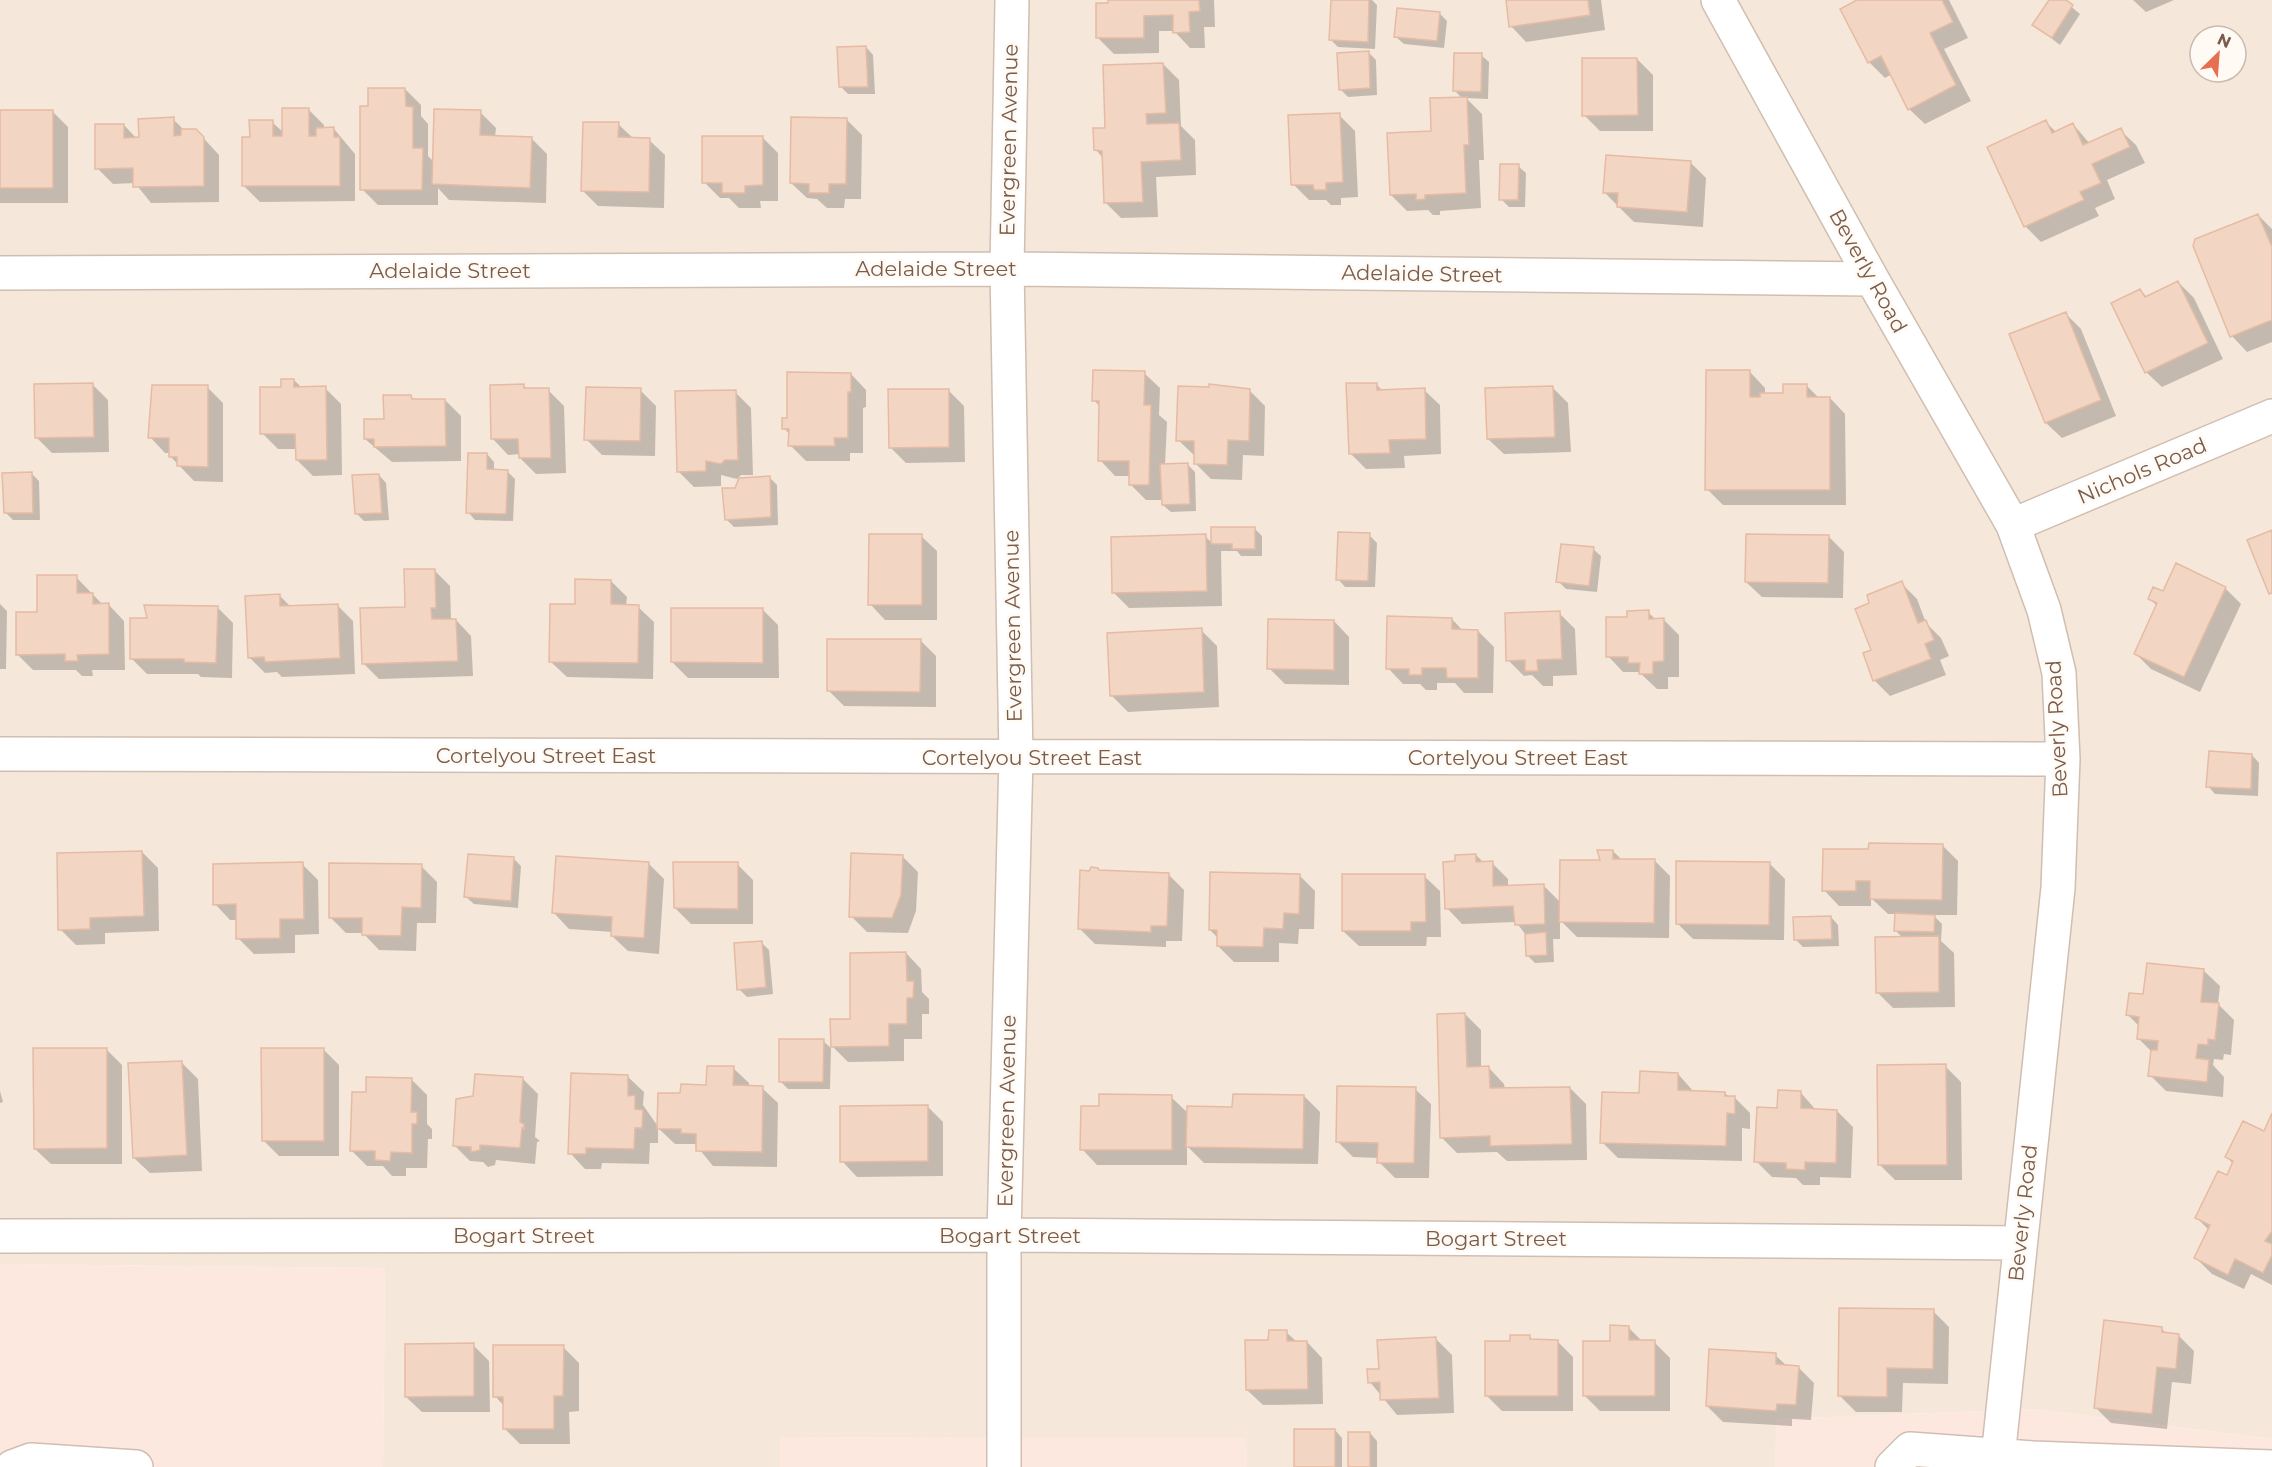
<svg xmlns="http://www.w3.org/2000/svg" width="2272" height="1467" font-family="Montserrat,sans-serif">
	<rect width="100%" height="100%" fill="#fdf6ec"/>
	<path fill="#f5e8da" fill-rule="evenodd" d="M0,0H2272V1439L2034,1409L1777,1419L1775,1467H1247L1246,1439L781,1437L780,1467H383L385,1268L0,1264ZM2200,36H2236V72H2200Z"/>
	<path fill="#fde8e0" d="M0,1264L385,1268L383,1467H0Z
		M2034,1409L2272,1439V1467H1775L1776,1419Z
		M780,1437L1246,1438L1247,1467H780Z"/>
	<path fill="#0003" d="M1109,0H1214L1215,27H1204L1205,48H1190L1174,31H1159V53L1114,54L1098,38Z
		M1332,0H1372L1377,5L1375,49L1338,47L1331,40Z
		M1507,0H1601L1605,30L1526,42L1511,26Z
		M1861,0H1949L1968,38L1944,49L1971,101L1925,124L1909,109L1892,74L1885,78L1869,62Z
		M2051,0H2063L2080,14L2060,45L2034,25Z
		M2133,0H2174L2146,12Z
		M1439,13L1447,21L1444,48L1404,44L1396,37Z
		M866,47L873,55L875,94H848L840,86Z
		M1368,52L1376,60L1377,95L1348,97L1340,89Z
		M1481,55L1489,62L1488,99L1466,98L1482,114L1484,160H1479L1481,208L1440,211V215H1433L1428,210L1407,211L1391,195L1432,132L1462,98L1455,91Z
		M1637,59L1653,75V131H1600L1584,115Z
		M1163,64L1179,80L1181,126L1195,140L1196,175L1156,177L1158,217L1121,218L1105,202L1103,158L1096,150L1107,129Z
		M405,89L421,105V116L428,124V156L434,162L480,112L496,128L495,137L531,138L547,154L546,203L449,200L438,188V205H378L362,189L369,107Z
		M308,109L324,125V129H334L355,154V201L260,202L244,186L251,139L272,122L284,133Z
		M52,111L68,127V203H0V112Z
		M1339,115L1355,131L1358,197L1341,198V205H1331L1326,200H1309L1293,184Z
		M173,119L185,131L196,130L219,155V202L151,203L135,183L113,184L97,168L124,125L137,139Z
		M846,119L862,135L861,199H845L844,208H827L817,199L807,198L791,183Z
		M2046,122L2056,132L2073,124L2090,144L2120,130L2136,145L2145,163L2107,180L2115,199L2095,208L2099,216L2041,242L2026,227L1989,148Z
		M618,124L634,139L649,140L665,155L664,208L598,206L582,190Z
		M762,137L778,153V201H760L761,208H739L729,198H720L704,182Z
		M1690,162L1706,178L1703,227L1634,222L1604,192Z
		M1518,166L1526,173L1525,207H1509L1501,199Z
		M2258,215L2272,229V342L2247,352L2232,336Z
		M2178,282L2194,298L2223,359L2162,387L2146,372L2140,290L2147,297Z
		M2065,313L2081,329L2116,416L2062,438L2046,423Z
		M1750,372L1765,388V395H1784L1806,385L1819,398H1830L1845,414L1846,505H1723L1707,489Z
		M1144,373L1160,388L1159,415L1167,422L1165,465L1187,464L1195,472L1196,511L1171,512L1163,505V500H1146L1130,484L1131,476H1115L1100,460V407L1094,400Z
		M851,374L866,390V407L863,408V453H850V461H806L790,445V435L784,428L789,420Z
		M294,380L302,388H325L341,404L342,475L313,476L297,460V449H278L262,433L282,389Z
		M1376,384L1383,391L1424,390L1440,405L1441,454L1404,456L1405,468L1366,469L1350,453Z
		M93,385L108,400L109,452L52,453L36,437Z
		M1211,385L1249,390L1265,406L1264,456L1243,455L1242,480L1211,479L1195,463V456L1178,440Z
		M524,386L528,390H548L564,406L566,473L536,474L520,458V454L508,455L493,439Z
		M207,387L223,403V482L194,481L170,456V453H165L150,437Z
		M1553,388L1568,403L1571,452L1504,454L1488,439Z
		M640,390L656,406L655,456L602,455L586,439Z
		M948,390L964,406L965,462L906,463L890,447Z
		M735,392L751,408L753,475H741L737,479L721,475V486L694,487L678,471Z
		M411,397L415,401L445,400L461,416V461L392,462L365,439Z
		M487,454L494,462V471H507L515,479L513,521L475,520L468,512Z
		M31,473L39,481L40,520H13L6,513Z
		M379,475L386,483L389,520L364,521L357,514Z
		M769,477L777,485L778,525L734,527L726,519L738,479Z
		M1254,528L1262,536V556H1241L1237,551H1221L1222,606L1129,608L1113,592L1205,536L1212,543Z
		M1369,535L1377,543L1375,587H1345L1338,579Z
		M921,536L937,551V620H885L870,604Z
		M1828,536L1844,552L1843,598L1762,597L1746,582Z
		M1593,549L1601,556L1597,592L1566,589L1558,581Z
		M2176,565L2225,588L2241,604L2200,692L2151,669L2135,653L2157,606L2150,599L2163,593Z
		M434,570L450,586L451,620H456L471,636L473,676L379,679L363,663Z
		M76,577L103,605H109L124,621L125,670H92L93,676H82L76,670H33L17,654L38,614Z
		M611,581L627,597L626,606L638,607L654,622L653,679L567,677L551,662L576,606Z
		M1901,583L1917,599L1926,623L1941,638L1949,656L1940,660L1946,675L1890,696L1874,680L1871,604Z
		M279,595L291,607L337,605L353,621L355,674L282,677L277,672L265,673L249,657Z
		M0,604L7,611L6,669H0Z
		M217,607L233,623L232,678L201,677L198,674H147L131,658Z
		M763,610L778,625L779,678H688L672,662Z
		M1648,612L1656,620H1664L1679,635V677H1668V689H1657L1639,672H1623L1608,656L1628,618Z
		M1559,613L1575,629L1577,675L1553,676V686H1543L1532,675L1524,676L1508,660Z
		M1452,619L1463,631H1478L1494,647L1493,693H1464L1455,683H1437V690H1426L1420,684H1403L1388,668Z
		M1334,621L1349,637V685L1285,684L1269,668Z
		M1201,630L1217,646L1219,707L1128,712L1112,696Z
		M920,640L936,656V707L844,706L828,690Z
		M2252,755L2259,763L2258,796L2215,794L2208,786Z
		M1942,845L1958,861L1957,915H1933L1942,924L1941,941L1954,953L1955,1007L1893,1008L1877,992L1903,938L1896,931L1897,914H1888L1871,898V906H1839L1824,890Z
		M1613,851L1622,860H1654L1670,876L1669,938L1577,937L1560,920V939H1553L1554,962L1535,963L1527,955L1526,935L1516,922L1462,924L1447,908L1457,862L1476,855L1484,863H1492L1508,879V887L1543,885L1561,903Z
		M142,852L158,868L159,931L105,933V944L76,945L60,929Z
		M902,856L918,872L916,911L908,933L867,932L851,916Z
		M514,859L521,866L518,908L474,904L466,897Z
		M648,863L664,879L659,954L628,951L612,936L613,932L569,929L554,913Z
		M1769,863L1785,879L1784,940L1693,939L1677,923Z
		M302,864L318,880L319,934L295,935V953L254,954L238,938V920H230L215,904Z
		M737,864L753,880V924H691L675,908Z
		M421,866L437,882L436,923H417L416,951L379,950L363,933H346L330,917Z
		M1098,872L1168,874L1184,890L1182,941H1166V947L1095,944L1079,928Z
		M1299,875L1315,891L1314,929H1299L1298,944L1279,943V962H1234L1218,946V938L1210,930Z
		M1424,876L1440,891L1441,937H1427L1426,946H1359L1343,931Z
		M1831,917L1838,925L1839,946L1803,947L1795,939Z
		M761,942L769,950L773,994L747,997L739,989Z
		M906,953L921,969L922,992L929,999V1014H922V1039H904V1061L848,1062L832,1046Z
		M2204,971L2220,986L2218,1004L2234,1020L2231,1055L2224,1054L2223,1060L2214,1059L2213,1065L2224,1077L2223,1097L2166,1091L2150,1075L2152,1052L2139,1039L2140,1027L2128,1015L2145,996Z
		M1465,1014L1481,1030V1068H1489L1504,1084L1505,1089L1570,1088L1586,1104L1587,1160L1507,1161L1497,1152L1457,1153L1441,1137Z
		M823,1041L831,1048L830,1089H788L780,1081Z
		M106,1049L122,1065V1164H51L35,1149Z
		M323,1049L339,1065V1156H279L263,1140Z
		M182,1063L198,1079L202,1171L150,1173L134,1158Z
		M1945,1066L1961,1082L1962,1180H1895L1879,1164Z
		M733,1068L749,1083V1087L762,1088L778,1103L777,1167L713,1166L695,1144H675L658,1128V1143H650L649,1164L602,1163L601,1169H585L570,1153L628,1077L644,1092L643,1105L659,1128L682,1095L707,1087Z
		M1678,1074L1694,1092L1725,1093L1729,1097H1734L1750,1113V1129L1742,1128V1161L1618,1158L1602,1142Z
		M411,1079L427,1095V1124L432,1129V1139H428L427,1168H406V1176H392L383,1166H367L352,1151L367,1093Z
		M523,1079L538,1094L535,1137L540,1141L537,1142L535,1164L496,1160L495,1165L488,1167L483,1162L470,1161L454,1145L474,1097Z
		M1415,1089L1431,1104L1429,1178H1395L1379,1162V1158L1353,1157L1337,1141Z
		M0,1091L3,1102L0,1103Z
		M1801,1093L1816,1110L1837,1111L1853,1127L1851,1178L1820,1177V1185H1803L1796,1178L1772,1177L1756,1161L1779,1110Z
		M1304,1096L1320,1112L1318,1164L1204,1163L1187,1146V1165H1097L1082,1149L1101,1107L1171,1097L1189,1114Z
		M927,1106L943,1122V1176L857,1177L842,1161Z
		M2272,1116V1285L2251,1274L2244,1289L2212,1274L2196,1258L2209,1230L2197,1218L2227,1177L2233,1164L2227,1157L2264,1133Z
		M1933,1311L1949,1327L1948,1384L1903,1383L1902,1412H1856L1840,1396Z
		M1628,1327L1643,1342H1654L1670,1358V1411H1600L1584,1395Z
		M2161,1328L2167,1334L2179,1336L2194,1351L2191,1384L2172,1382L2167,1429L2111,1423L2095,1407Z
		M1286,1332L1297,1342H1307L1322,1358L1323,1404L1263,1405L1247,1390L1270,1341Z
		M1529,1336L1534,1341H1557L1573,1357V1411H1502L1486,1395L1512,1342Z
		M1436,1339L1452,1355L1454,1413L1397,1415L1370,1382L1380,1371Z
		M473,1345L489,1361L490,1412H422L406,1397Z
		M563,1347L579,1363V1411L569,1412L570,1444H520L504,1428V1406L495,1396Z
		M1775,1355L1787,1366L1798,1367L1814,1383L1811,1420L1792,1419V1426L1723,1422L1707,1406Z
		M1335,1430L1342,1438V1467H1295Z
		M1370,1433L1377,1441V1467H1350Z"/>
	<path fill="#f3d5c3" stroke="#e6bba3" stroke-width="1.5" d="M1108,0H1199L1200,11L1189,12L1190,32L1173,33V15L1144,16V38H1096V3H1108Z
		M1331,0H1369L1368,42L1329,40Z
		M1506,0H1588L1590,15L1509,27Z
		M1857,0H1942L1953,22L1930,33L1956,85L1908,110L1881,56L1868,63L1840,9Z
		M2049,0H2066L2073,5L2052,38L2032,25Z
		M1397,8L1440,12L1437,41L1394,37Z
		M866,46L868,87H839L837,47Z
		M1369,51L1370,88L1339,90L1337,53Z
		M1454,53H1482L1481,92L1453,91Z
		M1582,58H1637L1638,115L1582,116Z
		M1163,63L1166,113L1146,114L1147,124L1179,123L1181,160L1141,162L1143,202L1104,203L1102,151L1094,150L1093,128H1105L1103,65Z
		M368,88H405L406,106L413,107V148H423L422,190H360V106H368Z
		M1467,97L1469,145H1464L1466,193L1425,195V199L1416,200V194L1390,195L1387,133L1431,131L1430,98Z
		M282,108H309V136H316V128L334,127V137H340V186H242V137H250L249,120H273V136H282Z
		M434,109L481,110L480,135L532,137L530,188L432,184Z
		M0,110H53V188H0Z
		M1340,113L1343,182L1326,183V190H1314L1313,185H1291L1288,115Z
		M174,117V136L181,135V129H196L204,137V186L133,187V168L95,169V124H124V138L139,137L138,119Z
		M791,117L847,118L846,184H829V193H809V184L790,183Z
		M2046,120L2052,133L2073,123L2083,145L2121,128L2130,147L2092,164L2101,183L2080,192L2084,200L2024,227L1987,147Z
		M583,122H619L618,137L650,138L649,192L581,191Z
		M702,136H763V185L745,186V193H722V183H702Z
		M1606,155L1691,161L1687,212L1617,207L1618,193H1603Z
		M1500,164H1519L1518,200H1499Z
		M2258,214L2272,247V320L2230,337L2193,246L2195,239Z
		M2178,281L2208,343L2145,373L2111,303L2140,289L2145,297Z
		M2066,312L2101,400L2045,423L2009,334Z
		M1093,370L1145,371L1144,405H1151L1149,485H1129V461H1098L1099,401H1092Z
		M1706,370H1750V397H1760V393H1783V384H1807V397H1830V490H1705Z
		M787,372L851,373V392H848V438H834L835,446H788L789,429H782V418H787Z
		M281,379H294V387L326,386L327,460H296L295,434H260V387H281Z
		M93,383L94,437L35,438L34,384Z
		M1346,383H1377V390L1425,388L1426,439L1389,440L1390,453L1349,454Z
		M524,384V388H549L551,458H519L518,439H491L490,385Z
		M1209,384L1250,389L1249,441L1228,440L1227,465L1194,464V441H1176L1178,386L1209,387Z
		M152,385H208V467L177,466V457H169V438H148Z
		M1553,386L1555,437L1487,439L1485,388Z
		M586,387L641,388L640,441L584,440Z
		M888,389H949V447L889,448Z
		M736,390L738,460H725L721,464L706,461V471L677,472L675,391Z
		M383,395H411L412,399H445L446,446L374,447V439H364V419H384Z
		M468,453H487V469L508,470L506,514L466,513Z
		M1188,463L1190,504L1162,505L1160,464Z
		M32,472L33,513H4L2,473Z
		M379,474L382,513L355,514L352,475Z
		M770,476L771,517L725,520L722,488H735L739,478Z
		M1211,527H1255V549H1232V544H1211Z
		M2272,530V593L2269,594L2247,540Z
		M1338,532L1370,533L1368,581L1336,580Z
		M869,534H922V605H868Z
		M1206,534L1207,591L1112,593L1111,537Z
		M1746,534L1829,535L1828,583L1745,582Z
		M1561,544L1594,547L1589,586L1556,582Z
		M2176,563L2226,587L2184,677L2134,654L2157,603L2148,599L2153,587L2163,591Z
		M404,569H435L436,608H431L432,619H456L458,661L362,664L360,608L405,607Z
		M37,575H77V593H93V604L109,603V654L77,655L78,661H65V654L16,655V612H37Z
		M575,579L611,580V604L639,605L638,663L549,662L550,604H575Z
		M1902,581L1918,623L1926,620L1934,640L1925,644L1931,659L1873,681L1863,653L1871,650L1855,609L1869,603L1867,595Z
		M280,594V606L338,604L340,658L265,662L264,657L248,658L245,596Z
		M144,605L218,606L216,663L184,662V659H130V618H147Z
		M671,608H763V663L671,662Z
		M1649,610V619L1664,618V661L1653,662V674H1639L1640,663H1628V657H1606V617H1627V611Z
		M1560,611L1562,659L1537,660L1538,671H1525V660L1506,661L1505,613Z
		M1387,616L1452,618V629L1478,630V678H1447L1446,668H1422V675H1409V669H1386Z
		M1268,619L1334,620V670L1267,669Z
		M1202,628L1204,692L1110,696L1107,633Z
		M827,639H921L920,692L827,691Z
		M2209,751L2252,754L2251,789L2206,787Z
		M1869,843L1943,844L1942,900L1870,899V881H1856V891H1822L1823,849H1868Z
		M1597,850H1613V859H1655L1654,923L1559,922L1560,860H1600Z
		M142,851L144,916L90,918V929L58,930L57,853Z
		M851,853L903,855L901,895L892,918L849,917Z
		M468,854L514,857L511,901L464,897Z
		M1476,854V862L1493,861V886L1544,884L1545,924L1515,925L1513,906L1445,909L1443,862L1455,861V855Z
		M556,856L649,862L644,938L611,936L612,917L552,913Z
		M1676,861L1770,862L1769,925L1676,924Z
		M303,862L304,919H280V938L236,939V904L213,905V864Z
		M673,862H738V909L674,908Z
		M329,863L422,864L421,908L402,907L401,936L362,935V918H329Z
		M1091,867L1098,868L1099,870L1169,873L1167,926H1151V932L1078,929L1080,870L1089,871Z
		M1210,872L1300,874L1299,914L1284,913L1283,929L1264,928L1263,947L1217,946V930H1209Z
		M1342,874H1425L1426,922H1411V931H1342Z
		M1895,913L1935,915L1934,932L1894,931Z
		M1831,916L1832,939L1794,940L1793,917Z
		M1546,932L1547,955L1526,956L1525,934Z
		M1939,936V992L1876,993L1875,937Z
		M762,941L766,987L737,990L734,943Z
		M906,952L907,981H914L913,998H907V1024H889V1046L831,1047L830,1019H850V953Z
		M2147,963L2204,969L2201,1002L2219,1003L2215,1040L2208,1039V1045L2198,1044L2196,1058L2209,1060L2207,1082L2148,1076L2151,1050H2157L2158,1041L2137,1039L2139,1017L2126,1015L2129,993L2143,994Z
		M1465,1013L1467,1067L1489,1066L1490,1088L1570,1087L1572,1144L1490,1146V1136L1440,1138L1437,1014Z
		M779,1039H824L823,1082H779Z
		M33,1048H107V1148L34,1149Z
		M261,1048H324V1141H262Z
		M182,1061L187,1155L133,1158L128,1063Z
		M1946,1064L1947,1165H1878L1877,1065Z
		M707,1066H734L733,1085L763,1086L762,1152L696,1151V1134L681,1133V1129H657L658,1093H680L681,1084L706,1085Z
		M1640,1071L1678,1073V1090L1725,1092V1096H1735V1114L1727,1113L1726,1146L1600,1143L1602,1092L1639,1093Z
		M571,1073L628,1075V1096L635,1095V1109L643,1110L642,1128H635L634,1149L586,1148V1154H568Z
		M475,1074L523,1077L520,1122L524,1124V1129L522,1128L520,1148L480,1145V1150L471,1152V1147L453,1146L456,1099L473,1096Z
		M366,1077L412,1078L411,1112H417V1124H412V1153L391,1152L390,1161L375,1160V1151H350L352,1092H366Z
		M1337,1086L1416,1087L1414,1163H1377L1378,1143L1336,1142Z
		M1778,1090L1801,1091V1108L1837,1110L1836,1163L1805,1162V1170L1786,1169V1163L1754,1162L1757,1107L1777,1108Z
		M1099,1094L1172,1095V1150H1080L1081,1106H1099Z
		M1233,1094L1304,1095L1303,1149L1186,1147L1187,1106L1232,1107Z
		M928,1105V1161L840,1162V1106Z
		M2272,1113V1231L2265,1241L2272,1244V1255L2263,1273L2235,1259L2228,1275L2194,1258L2210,1225L2195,1218L2218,1171L2227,1175L2233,1161L2225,1157L2243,1121L2264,1131Z
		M1839,1308L1934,1309L1933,1369L1887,1368V1397L1838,1396Z
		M2104,1320L2162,1327V1332L2179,1334L2176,1369L2157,1367L2152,1414L2094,1408Z
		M1610,1325L1629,1326V1340H1655V1396H1583V1341H1610Z
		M1269,1330H1287V1341H1307L1308,1389L1246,1390L1245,1340H1268Z
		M1510,1335H1530V1339L1558,1340V1396H1485V1341H1510Z
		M1436,1337L1439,1398L1380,1400V1382L1368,1383L1367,1369H1379L1377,1340Z
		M474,1343V1396L405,1397V1344Z
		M493,1345H564L563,1396H554V1429H503V1397H493Z
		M1709,1349L1776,1353V1364L1799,1366L1796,1405L1777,1404L1776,1411L1706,1406Z
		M1294,1429H1335V1467H1294Z
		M1348,1432H1370V1467H1348Z"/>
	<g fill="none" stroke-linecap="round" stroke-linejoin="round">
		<g stroke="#d1beb0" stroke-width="36">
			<path id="minor" d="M1718,0L1872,279L2013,525L2044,610L2059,673L2063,759L2058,888L1997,1467
				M0,273L1007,269L1872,279
				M2013,525L2272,416
				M0,754L2063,759
				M0,1236L1004,1235L2020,1243
				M12,1467L31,1460L136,1467
				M1004,1467V1235L1016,757L1007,269L1012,0
				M1892,1467L1910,1449L2033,1458L2271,1467"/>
		</g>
		<use href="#minor" stroke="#fff" stroke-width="33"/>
	</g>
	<g text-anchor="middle" stroke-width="5" stroke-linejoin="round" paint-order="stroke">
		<g font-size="21" fill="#7a5c4d" stroke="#fffaf3">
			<text transform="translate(1009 140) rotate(-89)" y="7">Evergreen Avenue</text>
			<text x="936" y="276">Adelaide Street</text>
			<text x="450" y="278">Adelaide Street</text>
			<text transform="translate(1868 271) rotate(61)" y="7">Beverly Road</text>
			<text transform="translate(1422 274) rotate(1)" y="7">Adelaide Street</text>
			<text transform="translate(2142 471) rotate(-23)" y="7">Nichols Road</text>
			<text transform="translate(1013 626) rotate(-91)" y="7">Evergreen Avenue</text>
			<text transform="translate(2057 729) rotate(-93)" y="7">Beverly Road</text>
			<text x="546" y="763">Cortelyou Street East</text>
			<text x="1032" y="765">Cortelyou Street East</text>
			<text x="1518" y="765">Cortelyou Street East</text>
			<text transform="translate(1007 1111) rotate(-89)" y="7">Evergreen Avenue</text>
			<text transform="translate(2023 1213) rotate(-84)" y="7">Beverly Road</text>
			<text x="524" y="1243">Bogart Street</text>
			<text x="1010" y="1243">Bogart Street</text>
			<text x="1496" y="1246">Bogart Street</text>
		</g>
	</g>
	<g transform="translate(2218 54) rotate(25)"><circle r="28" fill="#fffaf3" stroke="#cabbb1" stroke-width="1.5"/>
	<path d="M0-4.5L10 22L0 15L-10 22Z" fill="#e76f51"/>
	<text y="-9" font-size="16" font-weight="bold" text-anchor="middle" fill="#7a5c4d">N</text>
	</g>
</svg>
